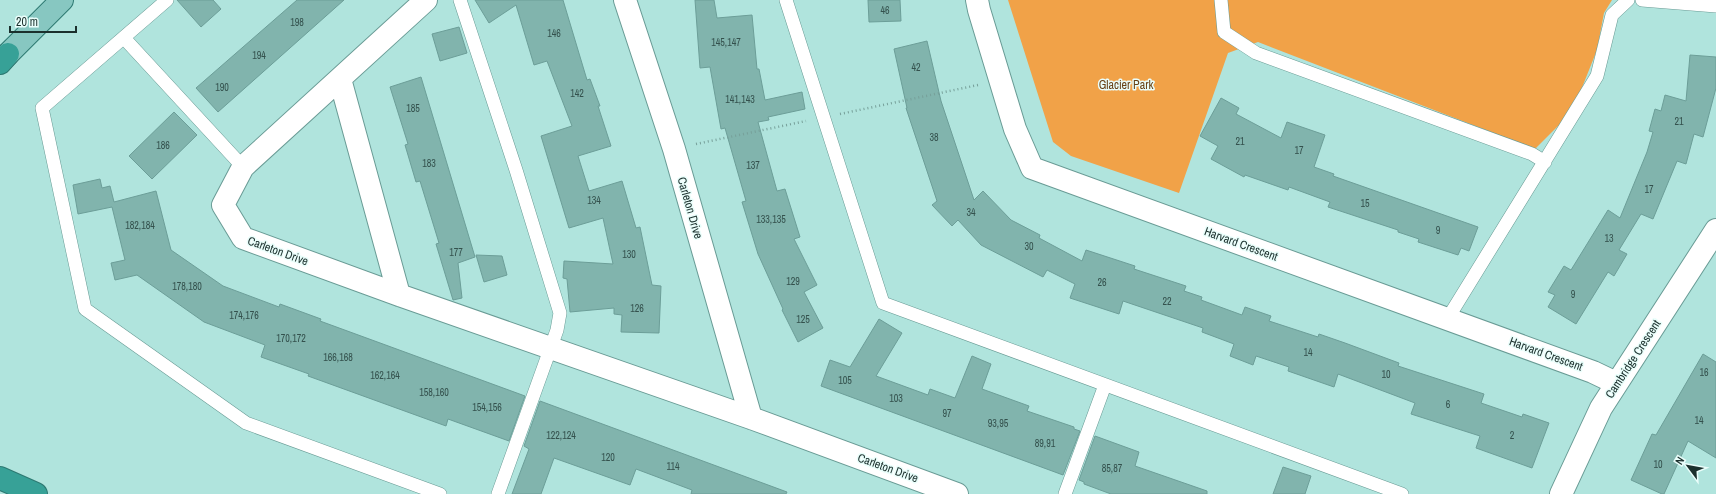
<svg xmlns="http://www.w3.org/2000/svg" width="1716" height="494" font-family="'Archivo Narrow',sans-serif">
	<rect width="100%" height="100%" fill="#b0e4dd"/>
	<path fill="#f1a248" d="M1008,0H1612L1604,13L1597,50L1581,90L1559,125L1535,149L1258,42L1228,53L1179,193L1071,156L1053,142Z"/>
	<path fill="#81b4ad" stroke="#6c9e98" d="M177,0H213L221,9L201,27Z
		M297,0H344L218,112L196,88Z
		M475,0H563L587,80L590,79L600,106H598L611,146L578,156L589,191L622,181L636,228L640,227L652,285L661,286L659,333L621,332L622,315L614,314V308L570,312L567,279L563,278L564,261L613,264L603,218L569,228L541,136L572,126L547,61L534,65L516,5L489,23Z
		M695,0H714L717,18L752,15L757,69H759L765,100L802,92L805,109L768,117L769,120L758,122L777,191L785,189L800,237L794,239L817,285L804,292L823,328L798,342L782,310L783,309L758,254L742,202L746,201L725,128L721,129L710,67L700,68Z
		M868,0H900L901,21L869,22Z
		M459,27L467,53L440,61L432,34Z
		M927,41L941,101L974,200L983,191L1011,220L1040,235L1039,238L1082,261L1086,250L1135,266L1134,269L1186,286L1184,291L1202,297L1201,300L1242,315L1245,307L1271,316L1269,321L1318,337L1319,334L1345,343L1399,363L1398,366L1484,394L1481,403L1522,417L1523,414L1549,423L1532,468L1476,448L1480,436L1411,414L1415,403L1338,374L1334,387L1288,371L1289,367L1256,356L1253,365L1230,356L1234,344L1202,332L1203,328L1123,301L1119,314L1070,298L1075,284L1047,270L1043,277L981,245L958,220L952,226L932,205L937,201L906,108H907L894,49Z
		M1690,55L1716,57V88L1703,137L1694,134L1686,164L1677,161L1653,219L1641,214L1619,250L1627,254L1614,276L1608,272L1576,324L1548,307L1555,295L1548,292L1564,266L1571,270L1608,210L1620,218L1647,152L1653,132L1649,131L1655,109L1661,111L1665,95L1686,101Z
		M421,77L475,257L458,263L462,298L453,300L436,244L439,243L420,181L416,182L405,145L408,144L390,87Z
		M1221,98L1239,108L1236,114L1281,138L1287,122L1325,135L1314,167L1334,174L1333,176L1478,227L1469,251L1461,248L1458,255L1418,242L1419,239L1398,232V230L1328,207L1330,202L1289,187L1288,190L1245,175L1244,177L1211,159L1218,146L1200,136Z
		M174,112L197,135L152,179L129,156Z
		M100,179L102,188L110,186L114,202L156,191L171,250L223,286L279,307L280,304L321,319L320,321L525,396L509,441L448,419L446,426L308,376L309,374L261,357L265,345L204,322L137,275L115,280L111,263L125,260L112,207L78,214L73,185Z
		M476,255L502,256L507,275L484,282Z
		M879,319L902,333L876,376L928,395L930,389L955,398L972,356L991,364L982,389L1029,406L1027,411L1074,427V429L1080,431L1063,475L821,386L830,360L850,367Z
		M1703,354L1716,362V458L1688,441L1664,494H1662L1631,480L1652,434L1656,435Z
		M540,401L787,492L786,494H691L692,490L636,469L630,485L554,458L541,494H512L529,449L524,446Z
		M1095,436L1139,452L1135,466L1207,491V494H1111L1084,484V482L1079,480Z
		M1283,467L1311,476L1305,494H1273Z"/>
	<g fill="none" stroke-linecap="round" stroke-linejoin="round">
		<g stroke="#699b95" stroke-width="14">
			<path id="lane" d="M167,0L42,108L85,309L246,423L440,494
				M460,0L516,170L560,313L557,330L498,494
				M786,0L883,303L1402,494
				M1221,0L1224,32L1256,53L1532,154L1545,162
				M1642,0L1716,6
				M124,38L243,167
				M1448,318L1597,76L1612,15L1628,0
				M1065,494L1105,385"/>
		</g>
		<g stroke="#699b95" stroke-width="24">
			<path id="street" d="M426,0L243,167L223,205L243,238L399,295L751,418L957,494
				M625,0L674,149L751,418
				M977,0L979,10L1015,129L1032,168L1593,372L1616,383
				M340,79L399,295
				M1561,494L1601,408L1716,230"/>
		</g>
		<g stroke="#2d7972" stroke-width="24">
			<path id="primary" d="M0,62L62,0"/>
		</g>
		<g stroke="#2d7972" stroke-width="24">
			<path id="highway" d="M0,63L8,54
				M0,478L36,494"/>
		</g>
		<path stroke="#77a09a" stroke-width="2.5" stroke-dasharray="1 3" stroke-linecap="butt" d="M840,114L978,85
			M696,144L806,121"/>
		<use href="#lane" stroke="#fff" stroke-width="13"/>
		<use href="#street" stroke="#fff" stroke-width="22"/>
		<use href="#primary" stroke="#87c7c1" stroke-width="22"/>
		<use href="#highway" stroke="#37a197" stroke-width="22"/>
	</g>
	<g text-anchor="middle" stroke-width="3" stroke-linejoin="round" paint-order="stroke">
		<g font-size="10" fill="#34514d">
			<text x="885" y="14">46</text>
			<text x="297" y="26">198</text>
			<text x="554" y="37">146</text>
			<text x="726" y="46">145,147</text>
			<text x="259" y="59">194</text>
			<text x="916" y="71">42</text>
			<text x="222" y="91">190</text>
			<text x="577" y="97">142</text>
			<text x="740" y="103">141,143</text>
			<text x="413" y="112">185</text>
			<text x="1679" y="125">21</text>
			<text x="934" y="141">38</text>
			<text x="1240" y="145">21</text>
			<text x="163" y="149">186</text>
			<text x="1299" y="154">17</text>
			<text x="429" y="167">183</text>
			<text x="753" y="169">137</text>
			<text x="1649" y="193">17</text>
			<text x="594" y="204">134</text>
			<text x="1365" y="207">15</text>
			<text x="971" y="216">34</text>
			<text x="771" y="223">133,135</text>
			<text x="140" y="229">182,184</text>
			<text x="1438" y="234">9</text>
			<text x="1609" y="242">13</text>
			<text x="1029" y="250">30</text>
			<text x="456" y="256">177</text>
			<text x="629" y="258">130</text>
			<text x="793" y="285">129</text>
			<text x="1102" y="286">26</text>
			<text x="187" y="290">178,180</text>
			<text x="1573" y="298">9</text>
			<text x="1167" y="305">22</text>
			<text x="637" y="312">126</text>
			<text x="244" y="319">174,176</text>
			<text x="803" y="323">125</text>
			<text x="291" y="342">170,172</text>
			<text x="1308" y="356">14</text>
			<text x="338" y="361">166,168</text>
			<text x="1704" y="376">16</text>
			<text x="1386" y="378">10</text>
			<text x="385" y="379">162,164</text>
			<text x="845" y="384">105</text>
			<text x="434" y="396">158,160</text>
			<text x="896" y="402">103</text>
			<text x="1448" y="408">6</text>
			<text x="487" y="411">154,156</text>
			<text x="947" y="417">97</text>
			<text x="1699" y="424">14</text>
			<text x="998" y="427">93,95</text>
			<text x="561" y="439">122,124</text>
			<text x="1512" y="439">2</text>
			<text x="1045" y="447">89,91</text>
			<text x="608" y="461">120</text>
			<text x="1658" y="468">10</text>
			<text x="673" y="470">114</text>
			<text x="1112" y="472">85,87</text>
		</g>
		<g font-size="12" fill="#684216" stroke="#eafefb">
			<text x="1126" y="89">Glacier Park</text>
		</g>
		<g font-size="12" fill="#1b302d" stroke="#eafefb">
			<text transform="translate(690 208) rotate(74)" y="4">Carleton Drive</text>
			<text transform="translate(1241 244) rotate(20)" y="4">Harvard Crescent</text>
			<text transform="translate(278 251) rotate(20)" y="4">Carleton Drive</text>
			<text transform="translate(1546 354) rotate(20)" y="4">Harvard Crescent</text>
			<text transform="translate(1633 359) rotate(-57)" y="4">Cambridge Crescent</text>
			<text transform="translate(888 468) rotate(20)" y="4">Carleton Drive</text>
		</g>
	</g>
	<g transform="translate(1688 466) rotate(302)" stroke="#eafefb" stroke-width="3" paint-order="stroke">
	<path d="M0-3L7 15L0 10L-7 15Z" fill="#1b302d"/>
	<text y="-6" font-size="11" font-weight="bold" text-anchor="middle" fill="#1b302d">N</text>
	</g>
	<path d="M10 26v6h66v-6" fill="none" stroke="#1b302d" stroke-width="2"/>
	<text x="16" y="26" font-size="12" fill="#1b302d" stroke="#eafefb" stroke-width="3" paint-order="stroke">20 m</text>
</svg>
